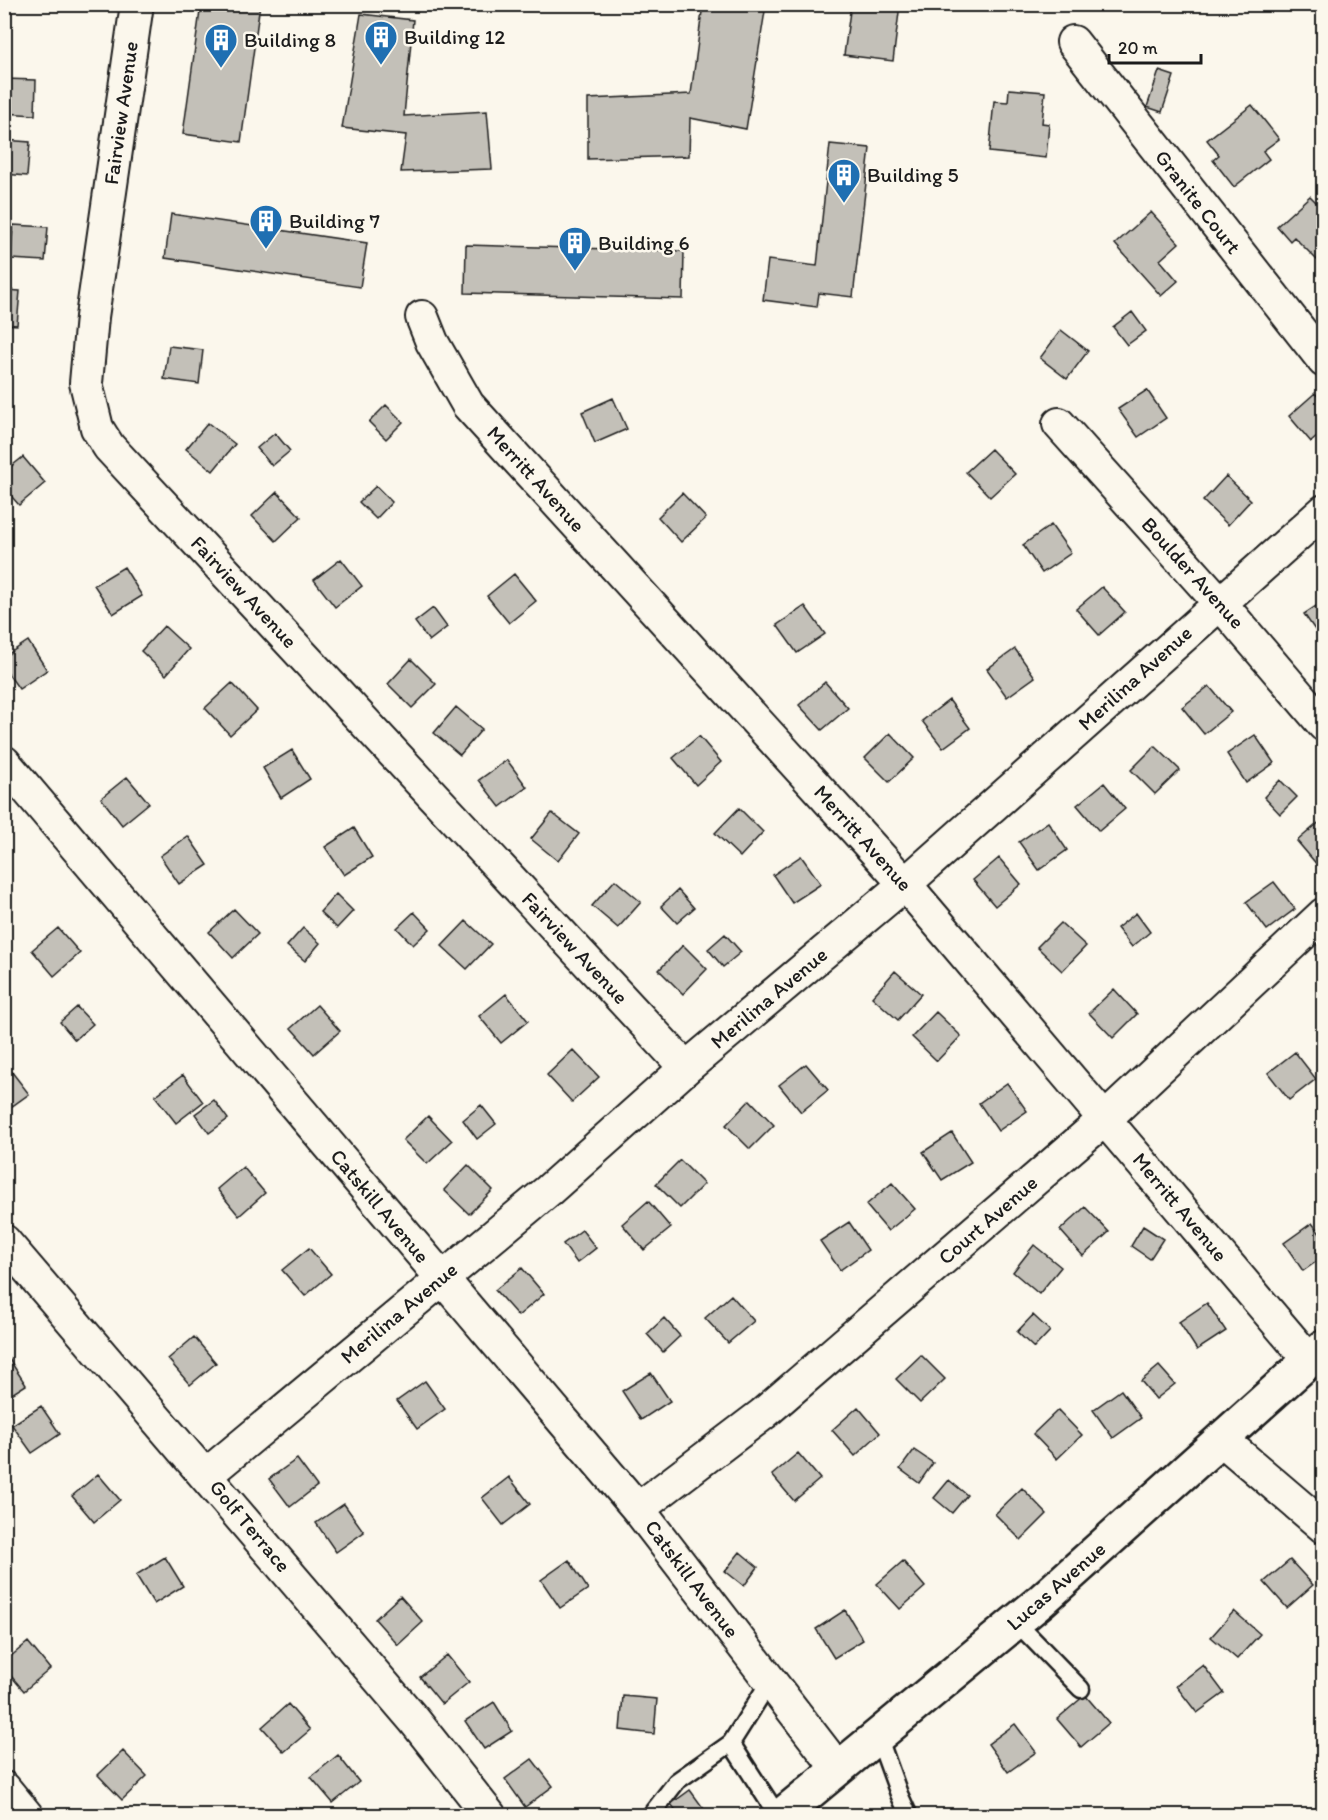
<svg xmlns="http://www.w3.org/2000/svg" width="1328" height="1820" font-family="Itim,sans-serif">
	<rect width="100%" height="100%" fill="#fbf7ec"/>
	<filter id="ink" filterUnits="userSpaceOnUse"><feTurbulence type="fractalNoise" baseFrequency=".0167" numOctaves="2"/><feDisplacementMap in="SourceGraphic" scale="12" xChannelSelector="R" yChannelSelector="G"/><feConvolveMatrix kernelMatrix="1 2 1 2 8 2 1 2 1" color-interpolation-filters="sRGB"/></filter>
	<g filter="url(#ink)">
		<path fill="#c3c0b8" stroke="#1c1c1c" stroke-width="1.5" d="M201,4H260L241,142L183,134Z
			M703,4L765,11L746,129L690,118L689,156L588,159V99L691,94Z
			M851,4H900L893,61L844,55Z
			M361,14L413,20L404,116L487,111L492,169L401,172L406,135L342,128Z
			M1159,71L1174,76L1162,112L1147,107Z
			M4,79L36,80L35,115L4,113Z
			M1009,89L1045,92L1042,123L1049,124L1046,158L989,152L994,101L1008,102Z
			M1252,105L1279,139L1263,151L1269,159L1234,187L1213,160L1219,155L1207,140Z
			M4,140L30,142L27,176L4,174Z
			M830,144L870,148L853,297L819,293L817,307L763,300L768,260L817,266Z
			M1310,196L1324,210V254L1317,260L1294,237L1290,241L1277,226Z
			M1151,212L1179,243L1160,260L1178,281L1161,296L1115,244Z
			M171,214L367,243L360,287L165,258Z
			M13,225L48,227L45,261L11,259Z
			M466,245L684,251L683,299L465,293Z
			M4,290L20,291L17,325L4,324Z
			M1132,312L1146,331L1127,345L1113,327Z
			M1061,330L1088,351L1067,379L1040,358Z
			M169,346L203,350L199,384L164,379Z
			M4,366H9L10,400H4Z
			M1147,390L1166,418L1138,437L1118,409Z
			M1315,393L1324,404V431L1311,442L1289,416Z
			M613,398L627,429L595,443L582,412Z
			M386,405L403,422L386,439L369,422Z
			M208,423L235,444L213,471L186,449Z
			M275,433L290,451L272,466L257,448Z
			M991,449L1015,474L990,497L966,472Z
			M23,457L45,483L19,505L4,488V472Z
			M1226,476L1251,500L1228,525L1203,501Z
			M376,486L392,502L376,519L359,502Z
			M277,492L301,517L276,541L252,516Z
			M682,493L706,518L681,542L658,517Z
			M1051,525L1071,553L1042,573L1023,545Z
			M341,559L362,586L335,607L314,580Z
			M124,567L142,596L113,614L94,585Z
			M514,574L536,601L509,623L487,596Z
			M1102,587L1125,612L1099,635L1076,609Z
			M1324,601V643L1304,614Z
			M805,606L825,634L797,653L777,625Z
			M433,608L447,627L429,641L415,622Z
			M164,626L189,649L166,675L141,651Z
			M28,641L47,670L19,689L4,668V657Z
			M1015,649L1035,677L1007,697L987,669Z
			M411,659L436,684L412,708L388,684Z
			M825,682L848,708L822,730L799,705Z
			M232,683L257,710L230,735L205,708Z
			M1209,686L1231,712L1204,734L1182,707Z
			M949,700L970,728L943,748L922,721Z
			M456,707L482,729L460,755L434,733Z
			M890,733L914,758L889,782L865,758Z
			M1255,735L1274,763L1246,783L1227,754Z
			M699,736L721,762L696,785L673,758Z
			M1155,746L1180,770L1155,794L1131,770Z
			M292,750L310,779L281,798L263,768Z
			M507,760L527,787L500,807L479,780Z
			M127,777L149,803L122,825L101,798Z
			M1280,780L1297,797L1280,814L1264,797Z
			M1104,783L1125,809L1099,831L1077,805Z
			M739,808L763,832L740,857L715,833Z
			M552,813L579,834L558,861L531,839Z
			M1323,819L1324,864L1319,867L1297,841Z
			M1048,822L1067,850L1039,870L1019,842Z
			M354,828L372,857L344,875L325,847Z
			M188,836L208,865L179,884L160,856Z
			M801,856L821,884L792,903L773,875Z
			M999,858L1021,884L995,906L973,880Z
			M615,880L641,902L618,928L592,906Z
			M1274,882L1295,909L1267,930L1246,902Z
			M678,890L694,908L677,923L661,906Z
			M336,894L353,911L337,928L320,912Z
			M234,909L258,934L233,958L209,932Z
			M414,912L430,929L413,945L397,928Z
			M1136,913L1150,932L1132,947L1117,928Z
			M466,921L491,944L467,969L442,946Z
			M1061,923L1086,946L1062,971L1037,947Z
			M58,928L80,953L54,976L32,950Z
			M303,928L320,943L305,961L287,946Z
			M725,934L741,952L723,967L708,949Z
			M683,945L707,969L683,994L659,970Z
			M895,971L921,994L898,1020L872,997Z
			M1114,989L1137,1014L1113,1038L1089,1013Z
			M506,994L528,1021L501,1043L479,1016Z
			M317,1005L340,1031L314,1054L291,1028Z
			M77,1007L93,1024L75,1040L60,1022Z
			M936,1012L961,1036L937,1061L912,1037Z
			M573,1050L599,1077L572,1102L547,1075Z
			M1295,1052L1316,1079L1289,1100L1268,1073Z
			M806,1064L828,1090L801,1112L779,1085Z
			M8,1067L29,1094L4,1112V1069Z
			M183,1075L203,1102L176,1123L155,1096Z
			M1007,1083L1027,1111L998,1131L979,1103Z
			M214,1100L228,1119L209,1133L195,1114Z
			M750,1100L774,1125L750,1149L726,1125Z
			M481,1105L496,1124L477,1139L463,1120Z
			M428,1116L452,1141L427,1164L403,1140Z
			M952,1133L971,1162L942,1180L923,1152Z
			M680,1160L704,1184L680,1208L656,1184Z
			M468,1165L493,1190L469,1214L444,1190Z
			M243,1167L265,1193L239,1216L217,1189Z
			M892,1183L915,1209L888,1231L866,1205Z
			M648,1201L671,1228L644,1250L622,1224Z
			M1085,1207L1109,1232L1083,1256L1060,1230Z
			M849,1222L868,1250L840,1270L820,1241Z
			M1312,1223L1324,1239V1256L1303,1271L1284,1243Z
			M1143,1226L1163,1239L1150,1259L1131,1246Z
			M582,1230L596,1248L577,1263L563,1244Z
			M1034,1245L1061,1267L1039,1294L1013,1272Z
			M309,1248L331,1274L305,1296L282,1270Z
			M522,1268L544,1294L518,1316L495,1290Z
			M731,1295L754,1321L728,1343L705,1318Z
			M1207,1303L1226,1331L1197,1350L1179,1322Z
			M1033,1315L1050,1331L1034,1348L1017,1332Z
			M664,1318L680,1336L663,1352L647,1334Z
			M194,1337L216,1363L190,1385L168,1359Z
			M921,1355L945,1379L920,1403L896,1379Z
			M7,1356L26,1385L4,1399V1358Z
			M1159,1366L1175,1384L1156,1399L1141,1381Z
			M651,1373L670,1401L641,1420L622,1391Z
			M425,1381L445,1409L417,1429L397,1401Z
			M1121,1390L1141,1418L1113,1438L1093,1410Z
			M41,1406L60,1434L32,1453L12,1425Z
			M858,1407L880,1433L855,1456L832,1430Z
			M1058,1410L1082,1435L1057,1459L1033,1434Z
			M914,1450L933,1463L919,1483L900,1469Z
			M798,1453L820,1479L794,1501L772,1475Z
			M297,1459L317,1486L290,1507L269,1479Z
			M98,1474L120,1500L94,1522L72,1496Z
			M509,1477L530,1504L503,1525L482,1498Z
			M949,1480L967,1495L952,1513L934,1498Z
			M1022,1488L1047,1514L1021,1540L995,1514Z
			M344,1504L364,1532L336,1552L316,1523Z
			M740,1552L758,1567L744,1586L725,1571Z
			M165,1557L183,1586L154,1604L136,1575Z
			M569,1560L588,1589L560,1608L541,1580Z
			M1290,1560L1313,1585L1287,1608L1264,1582Z
			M903,1561L925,1587L900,1609L877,1584Z
			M400,1596L423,1622L398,1645L375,1619Z
			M845,1610L863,1640L834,1658L816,1629Z
			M1234,1611L1260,1634L1237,1659L1211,1637Z
			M28,1642L50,1669L24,1691L4,1668V1662Z
			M447,1655L469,1682L442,1704L420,1677Z
			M1203,1665L1224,1693L1197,1713L1176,1686Z
			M1085,1695L1109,1723L1081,1747L1057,1719Z
			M623,1696L657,1699L654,1734L620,1730Z
			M494,1702L512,1731L484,1749L465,1721Z
			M288,1704L310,1730L284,1752L262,1727Z
			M1015,1724L1036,1752L1008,1772L988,1744Z
			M123,1751L147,1776L122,1800L98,1775Z
			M338,1755L359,1782L333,1803L311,1777Z
			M532,1759L553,1786L525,1807L505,1779Z
			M690,1790L704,1809L695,1816H680L671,1804Z"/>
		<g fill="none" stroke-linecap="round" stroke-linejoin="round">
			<g stroke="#1c1c1c" stroke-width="21">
				<path id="lane" d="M1016,1622L1081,1689
					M878,1736L899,1794L909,1816
					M731,1743L778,1816
					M650,1816L677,1781L731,1743L770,1681"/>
			</g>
			<g stroke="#1c1c1c" stroke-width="36">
				<path id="street" d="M137,4L92,317L86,383L97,428L109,447L686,1068
					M1073,42L1324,361
					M422,317L432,342L468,405L905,884L1309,1360
					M1059,424L1220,603L1324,725
					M4,762L638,1509L838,1769
					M4,1241L414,1720L490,1816
					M1221,1439L1324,1527
					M206,1475L549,1190L686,1068L905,884L1324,511
					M638,1509L763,1414L1105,1119L1324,914
					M4,1788L27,1816"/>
			</g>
			<g stroke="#1c1c1c" stroke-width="38">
				<path id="secondary" d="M781,1816L1041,1601L1324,1347"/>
			</g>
			<use href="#lane" stroke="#fbf7ec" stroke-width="16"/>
			<use href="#street" stroke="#fbf7ec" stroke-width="32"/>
			<use href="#secondary" stroke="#fbf7ec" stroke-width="33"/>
		</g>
	</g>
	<defs>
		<g id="building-pin" transform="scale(1.725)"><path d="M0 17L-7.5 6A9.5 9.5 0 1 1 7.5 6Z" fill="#1f6fb2" stroke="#fbf7ec"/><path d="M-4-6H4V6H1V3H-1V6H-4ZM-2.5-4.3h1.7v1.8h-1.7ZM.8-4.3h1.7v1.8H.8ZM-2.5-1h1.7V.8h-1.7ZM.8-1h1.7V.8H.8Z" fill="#fff"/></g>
	</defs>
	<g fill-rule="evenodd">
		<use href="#building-pin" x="381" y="37"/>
		<use href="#building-pin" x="221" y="40"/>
		<use href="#building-pin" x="844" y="175"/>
		<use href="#building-pin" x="266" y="221"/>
		<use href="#building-pin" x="575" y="243"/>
	</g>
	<g text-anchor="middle" stroke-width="5" stroke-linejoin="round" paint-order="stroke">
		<g font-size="21" fill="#1c1c1c" stroke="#fbf7ec" text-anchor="start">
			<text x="404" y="44">Building 12</text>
			<text x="244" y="47">Building 8</text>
			<text x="867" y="182">Building 5</text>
			<text x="289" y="228">Building 7</text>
			<text x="598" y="250">Building 6</text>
		</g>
		<g font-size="21" fill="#1c1c1c" stroke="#fbf7ec">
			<text transform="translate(121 113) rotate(-82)" y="7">Fairview Avenue</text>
			<text transform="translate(1198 202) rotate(52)" y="7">Granite Court</text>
			<text transform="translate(536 479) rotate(48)" y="7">Merritt Avenue</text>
			<text transform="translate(1193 573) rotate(48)" y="7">Boulder Avenue</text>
			<text transform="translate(244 592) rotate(47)" y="7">Fairview Avenue</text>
			<text transform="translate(1135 678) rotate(-42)" y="7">Merilina Avenue</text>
			<text transform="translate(863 838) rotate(48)" y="7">Merritt Avenue</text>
			<text transform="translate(575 948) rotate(47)" y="7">Fairview Avenue</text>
			<text transform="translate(769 998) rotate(-40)" y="7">Merilina Avenue</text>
			<text transform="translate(380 1206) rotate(50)" y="7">Catskill Avenue</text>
			<text transform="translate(1180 1207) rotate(50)" y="7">Merritt Avenue</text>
			<text transform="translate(988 1220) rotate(-41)" y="7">Court Avenue</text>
			<text transform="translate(399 1313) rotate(-40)" y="7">Merilina Avenue</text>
			<text transform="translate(250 1526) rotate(50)" y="7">Golf Terrace</text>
			<text transform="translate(692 1579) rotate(53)" y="7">Catskill Avenue</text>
			<text transform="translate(1056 1586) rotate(-41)" y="7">Lucas Avenue</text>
		</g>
	</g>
	<rect width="1328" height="1820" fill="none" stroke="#fbf7ec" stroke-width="24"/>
	<rect x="12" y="12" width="1304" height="1796" fill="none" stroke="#1c1c1c" stroke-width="2" filter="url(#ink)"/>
	<path d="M1109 54v9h92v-9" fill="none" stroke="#1c1c1c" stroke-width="3"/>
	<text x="1118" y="54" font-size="18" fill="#1c1c1c" stroke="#fbf7ec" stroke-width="4.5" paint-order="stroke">20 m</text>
</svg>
